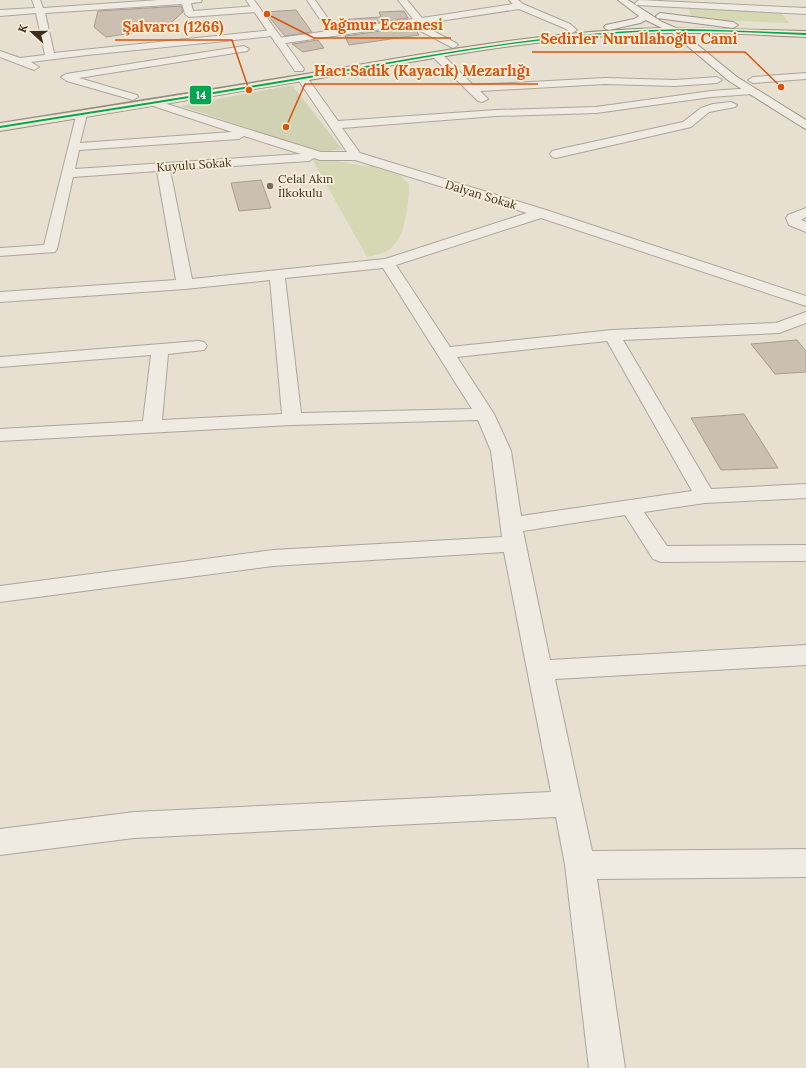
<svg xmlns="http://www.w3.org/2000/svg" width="806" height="1068" font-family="Lora,serif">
	<rect width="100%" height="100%" fill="#e7e0d1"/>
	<path fill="#d6d7b3" d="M689,9L781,12L789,23L692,19Z
		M312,159L331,160L365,166L374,165L376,168L400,175L409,184C409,202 406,233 393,246C387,253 376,255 367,257Z"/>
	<path fill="#d1d1b3" d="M292,85L342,149L320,152L181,106Z"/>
	<path fill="#cbbfb2" stroke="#a89c90" d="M181,6L183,12L165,28L106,37L94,27L98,11Z
		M296,10L312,32L285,36L265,12Z
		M404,11L408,18L341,28L338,20L381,17L379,12Z
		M409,27L416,30L419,35L349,45L345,36Z
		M318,40L324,48L303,52L292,44Z
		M261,180L271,208L239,211L231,183Z
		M797,340L806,351V372L775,374L751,344Z
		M744,414L778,468L721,470L691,418Z"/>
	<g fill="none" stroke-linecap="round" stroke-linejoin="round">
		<g stroke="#ada599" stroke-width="2">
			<path id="minor" d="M32,0H40L43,8L159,0H202L201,2L191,3L193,11L256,6L260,9L256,12L189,17L185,14L182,4L45,13L54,53L272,30L277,33L272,36L87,55L31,62L39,67L34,70L0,57V51L20,58L45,55L36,13L0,16V10L35,8Z
				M307,0H315L336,30L413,19L398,0H407L422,18L513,4L509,0H518L523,4L570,24L577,30L572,33L564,28L519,9L420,24L456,43L458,45L453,48L409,25L279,44L276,43L274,41L276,39L279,38L328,31Z
				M639,0L806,8V14L636,5L635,3Z
				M244,46L249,49L247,51L79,78L137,95L138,97L133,100L67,81L61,77L66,74Z
				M437,52L441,53L473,85L605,78L675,80L717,77L722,80L717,83L675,86L605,84L480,91L488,99L482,102L478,101L433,57L432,55L433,53Z
				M806,73V79L753,83L748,80L753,77Z
				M302,75L306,76L338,121L496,110L596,107L711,91L752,88L757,91L752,94L711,97L596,113L496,116L342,128L360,153L546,210L806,296V306L541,218L396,265L450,347L612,330L776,323L806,312V323L779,333L623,340L711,489L806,484V498L705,503L644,512L667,546L806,545V561L661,562L653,559L625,515L523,531L550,660L806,645V665L555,679L592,851L806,849V877L597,879L625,1068H589L565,865L556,817L134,838L0,855V829L134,812L551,792L504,552L273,566L0,602V586L273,550L502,537L491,451L478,420L292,425L0,441V429L143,421L151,355L0,367V357L198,341L204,342L207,346L204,350L168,354L162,420L282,414L270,280L185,289L0,302V292L176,280L157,171L73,177L57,249L55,252L0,256V248L44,245L77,112H85L87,114L80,143L232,132L150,105L148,103L154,100L321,152H347L297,78ZM244,136L301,154L75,169L79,150L239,139ZM314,158L320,160H355L527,213L385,259L192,279L170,170L309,161ZM383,268L472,409L301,413L285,278ZM607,341L692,491L521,516L511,451L494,414L457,357Z
				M731,102L737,105L735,107L709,112L691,127L556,158L552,157L550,154L552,151L556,150L683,122L701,108L713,104Z
				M806,208V217L801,220L806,222V232L789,225L786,218L788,215Z"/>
		</g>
		<g stroke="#ada599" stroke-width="2">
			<path id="tertiary" d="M246,0H254L304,69L303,71H295Z"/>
		</g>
		<g stroke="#9c958a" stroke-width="2">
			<path id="secondary" d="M618,0H628L662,22L678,29L737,77L806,120V129L802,127L729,81L672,33L646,20L640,23L609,30L606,29L604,27L606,25L634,19L639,16Z
				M660,13L733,22L738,25L733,28L657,18L656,16Z"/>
		</g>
		<g stroke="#928b80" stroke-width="2">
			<path id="primary" d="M668,28L806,31V37C745,34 683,31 622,35C519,41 417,61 315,79C210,97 105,114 0,131V123C106,107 212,90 318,72C434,52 550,30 668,28Z"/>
		</g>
		<use href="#minor" fill="#efebe3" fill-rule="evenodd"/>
		<use href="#tertiary" fill="#efebe3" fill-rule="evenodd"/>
		<use href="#secondary" fill="#efebe3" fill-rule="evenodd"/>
		<use href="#primary" fill="#e6e1d4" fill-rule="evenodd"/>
		<g stroke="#f7eed8" stroke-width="3">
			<path id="bus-1" d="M691,29L806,33V35C745,32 683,29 622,33C519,39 417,59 315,77C210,95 105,111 0,128V126C105,109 210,93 315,75C440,53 563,30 691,29Z"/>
		</g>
		<use href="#bus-1" fill="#00a651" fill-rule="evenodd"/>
	</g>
	<circle fill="#786c5e" stroke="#f7eed8" stroke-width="1.5" cx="270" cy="186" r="4"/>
	<g text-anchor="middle" stroke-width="3.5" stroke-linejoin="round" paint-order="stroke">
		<g font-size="12" fill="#3d2e20" stroke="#f7eed8">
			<text transform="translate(194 165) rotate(-4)" y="4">Kuyulu Sokak</text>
			<text transform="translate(481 195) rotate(17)" y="4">Dalyan Sokak</text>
		</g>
		<g font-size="12" fill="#3d2e20" stroke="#f7eed8" text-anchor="start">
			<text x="278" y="183">Celal Akın<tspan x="278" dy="14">İlkokulu</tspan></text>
		</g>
	</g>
	<path fill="none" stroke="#d7550e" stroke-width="1.5" d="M267 14L314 38H451M249 90L232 40H115M781 87L745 52H532M286 127L305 84H538"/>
	<g fill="#d7550e" stroke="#f7eed8" stroke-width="1.5">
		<circle cx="267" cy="14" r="4"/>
		<circle cx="249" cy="90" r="4"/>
		<circle cx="781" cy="87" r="4"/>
		<circle cx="286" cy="127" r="4"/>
	</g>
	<g font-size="15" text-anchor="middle" font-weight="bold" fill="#d7550e" stroke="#f7eed8" stroke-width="3.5" stroke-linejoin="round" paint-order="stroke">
		<text x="382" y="30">Yağmur Eczanesi</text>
		<text x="173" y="32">Şalvarcı (1266)</text>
		<text x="639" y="44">Sedirler Nurullahoğlu Cami</text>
		<text x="422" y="76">Hacı Sadık (Kayacık) Mezarlığı</text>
	</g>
	<rect stroke="#f7eed8" stroke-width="1.5" x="189" y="85" width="23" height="20" rx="4" fill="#00a651"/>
	<g font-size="11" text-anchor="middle" font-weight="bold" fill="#fff">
		<text x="201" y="99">14</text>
	</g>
	<g transform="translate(32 32) rotate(291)" stroke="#f7eed8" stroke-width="3" paint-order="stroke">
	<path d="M0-3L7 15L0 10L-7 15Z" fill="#3d2e20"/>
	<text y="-6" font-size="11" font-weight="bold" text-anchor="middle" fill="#3d2e20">K</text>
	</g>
</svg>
